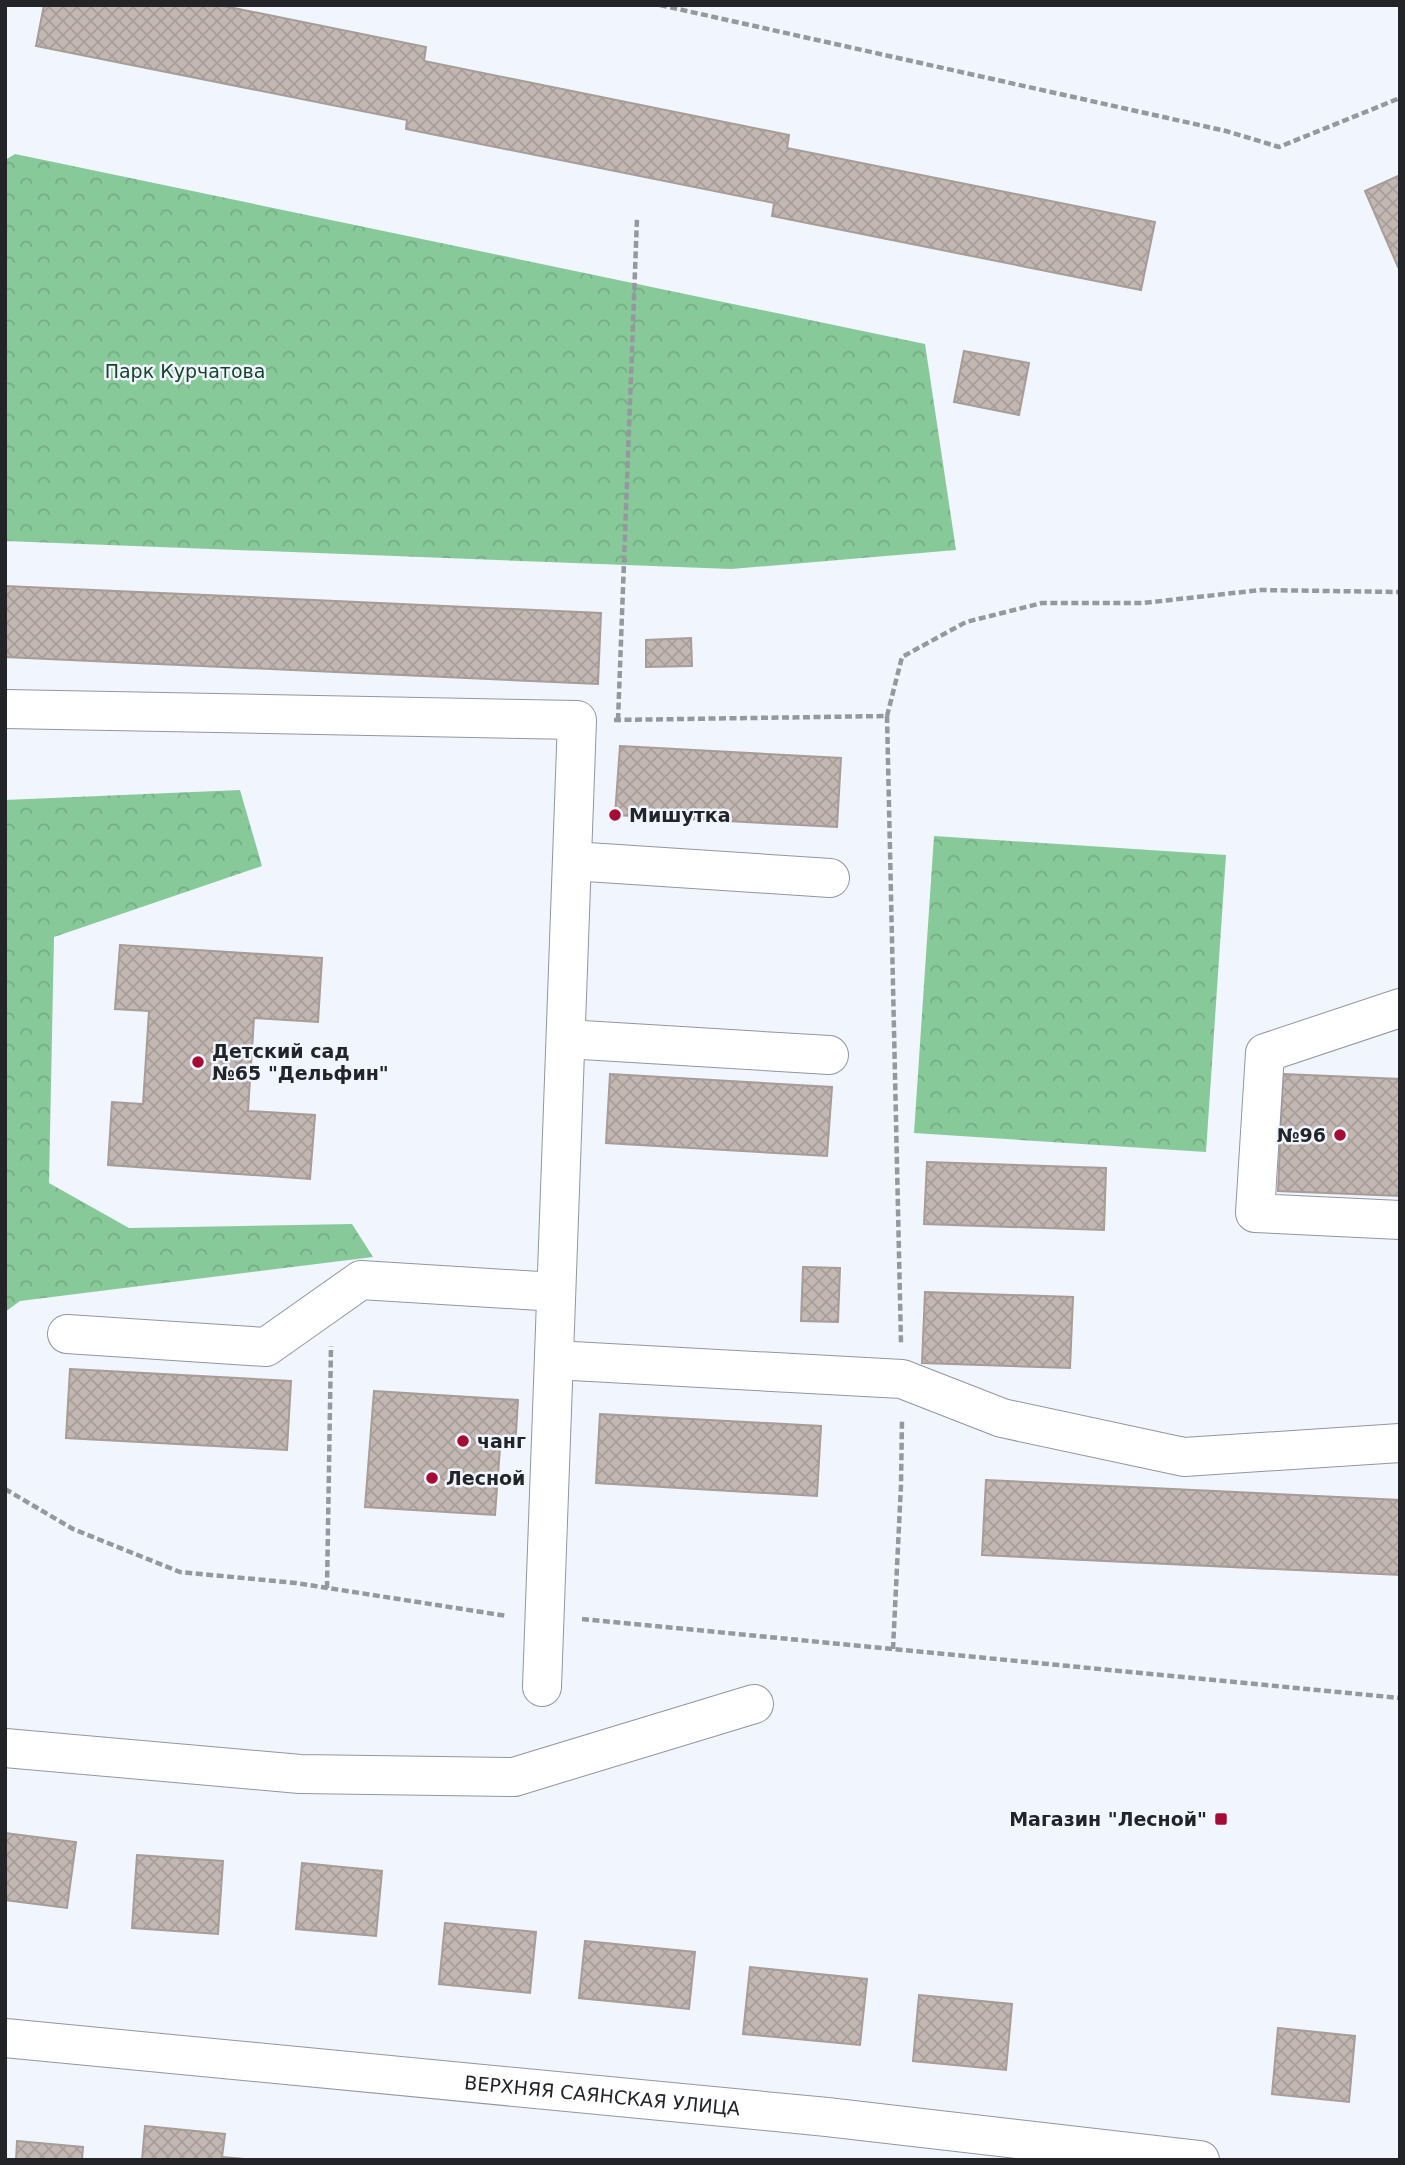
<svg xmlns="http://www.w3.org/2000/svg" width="1405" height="2165" font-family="'DejaVu Sans',sans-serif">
	<defs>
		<pattern id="forest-crowns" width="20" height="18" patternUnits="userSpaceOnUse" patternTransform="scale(1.75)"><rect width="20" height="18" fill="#88c999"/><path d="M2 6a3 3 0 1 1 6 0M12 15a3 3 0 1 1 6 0" fill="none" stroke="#75ac84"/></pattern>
		<pattern id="building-cross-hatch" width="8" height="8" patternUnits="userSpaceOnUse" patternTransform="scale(1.75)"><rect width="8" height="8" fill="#c3b7b2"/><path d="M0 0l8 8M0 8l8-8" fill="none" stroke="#a79d99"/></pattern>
	</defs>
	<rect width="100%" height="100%" fill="#f1f5fe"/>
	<path fill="url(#forest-crowns)" d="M15,154L925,344L956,550L731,569L5,541V160Z
		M240,790L262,866L54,937L49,1183L129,1228L352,1224L373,1257L20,1301L5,1312V800Z
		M934,836L1226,855L1206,1152L914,1133Z"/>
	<path fill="url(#building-cross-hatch)" stroke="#a79c97" stroke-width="2" d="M44,5H219L426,47L424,61L789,135L787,148L1155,222L1141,290L772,216L774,203L406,129L407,120L36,46Z
		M1400,175V266L1398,267L1365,191Z
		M964,351L1029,363L1019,415L954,402Z
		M5,586L601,613L598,684L5,657Z
		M691,638L692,666L646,667V640Z
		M620,746L841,758L837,827L615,815Z
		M120,945L322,958L318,1022L254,1018L248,1111L315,1115L310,1179L108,1165L112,1102L143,1104L149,1011L115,1009Z
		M610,1074L832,1087L827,1156L606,1143Z
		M1283,1074L1400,1079V1196L1278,1191Z
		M927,1162L1106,1168L1104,1230L924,1224Z
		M803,1267L840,1268L838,1322L801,1321Z
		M925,1292L1073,1297L1070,1368L922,1363Z
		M70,1369L291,1381L287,1450L66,1438Z
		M374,1391L518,1400L515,1449L500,1448L495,1515L365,1507Z
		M600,1414L821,1426L817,1496L596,1483Z
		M986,1480L1400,1500V1575L982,1555Z
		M5,1833L76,1842L67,1908L5,1900Z
		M137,1855L223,1861L218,1934L132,1928Z
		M302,1863L382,1871L376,1936L296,1929Z
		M445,1923L536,1932L530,1993L439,1984Z
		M585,1941L695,1952L689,2009L579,1998Z
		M750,1967L867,1979L860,2045L743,2034Z
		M919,1995L1012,2004L1006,2070L913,2061Z
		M1278,2028L1355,2036L1349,2102L1272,2094Z
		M145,2126L225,2134L222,2157L256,2160H142Z
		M17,2141L83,2147L82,2160H16Z"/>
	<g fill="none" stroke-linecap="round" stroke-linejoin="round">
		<g stroke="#91969f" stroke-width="40">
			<g id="minor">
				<path d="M5,709L577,720L542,1687"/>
				<path d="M572,861L830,878"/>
				<path d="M1400,1008L1265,1053L1255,1213L1400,1220"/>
				<path d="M566,1039L829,1055"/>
				<path d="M67,1334L266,1347L361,1280L556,1292"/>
				<path d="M554,1360L902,1379L1002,1418L1184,1457L1400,1443"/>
				<path d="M5,1748L300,1774L514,1777L754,1704"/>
				<path id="s1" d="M5,2038L827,2117L1200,2160"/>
			</g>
		</g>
		<path stroke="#95999f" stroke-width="4.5" stroke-dasharray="7 3.5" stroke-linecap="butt" d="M660,5L1226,131L1279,147L1400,98
			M887,716L902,657L966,622L1042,603H1143L1261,590L1400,592
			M614,720L887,716L901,1344
			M618,720L637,218
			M5,1489L73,1529L180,1572L296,1583L507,1616
			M327,1588L331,1346
			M582,1619L1400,1698
			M893,1649L901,1485L902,1419"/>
		<use href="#minor" stroke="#fff" stroke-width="38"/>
	</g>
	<g fill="#a50b34" stroke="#f1f5fe" stroke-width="2.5">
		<circle cx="615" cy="815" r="7"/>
		<circle cx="198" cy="1062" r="7"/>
		<circle cx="1340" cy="1135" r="7"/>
		<circle cx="463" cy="1441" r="7"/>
		<circle cx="432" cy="1478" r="7"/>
		<rect x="1214" y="1812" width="14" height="14" rx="3.5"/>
	</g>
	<g text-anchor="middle" stroke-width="5" stroke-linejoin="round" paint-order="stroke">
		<g font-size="19" fill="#154627" stroke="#f1f5fe">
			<text x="185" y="378">Парк Курчатова</text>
		</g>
		<g font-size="19" font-weight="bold" fill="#222428" stroke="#f1f5fe" text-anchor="start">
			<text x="629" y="822">Мишутка</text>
			<text x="212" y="1058">Детский сад<tspan x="212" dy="22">№65 "Дельфин"</tspan></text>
			<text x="1326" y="1142" text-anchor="end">№96</text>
			<text x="477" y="1448">чанг</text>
			<text x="446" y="1485">Лесной</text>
			<text x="1207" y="1826" text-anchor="end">Магазин "Лесной"</text>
		</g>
		<g font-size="19" fill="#222428" stroke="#f1f5fe">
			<text dy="7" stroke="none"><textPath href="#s1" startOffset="600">ВЕРХНЯЯ САЯНСКАЯ УЛИЦА</textPath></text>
		</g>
	</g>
	<rect width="1405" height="2165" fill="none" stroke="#222428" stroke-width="14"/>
</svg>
